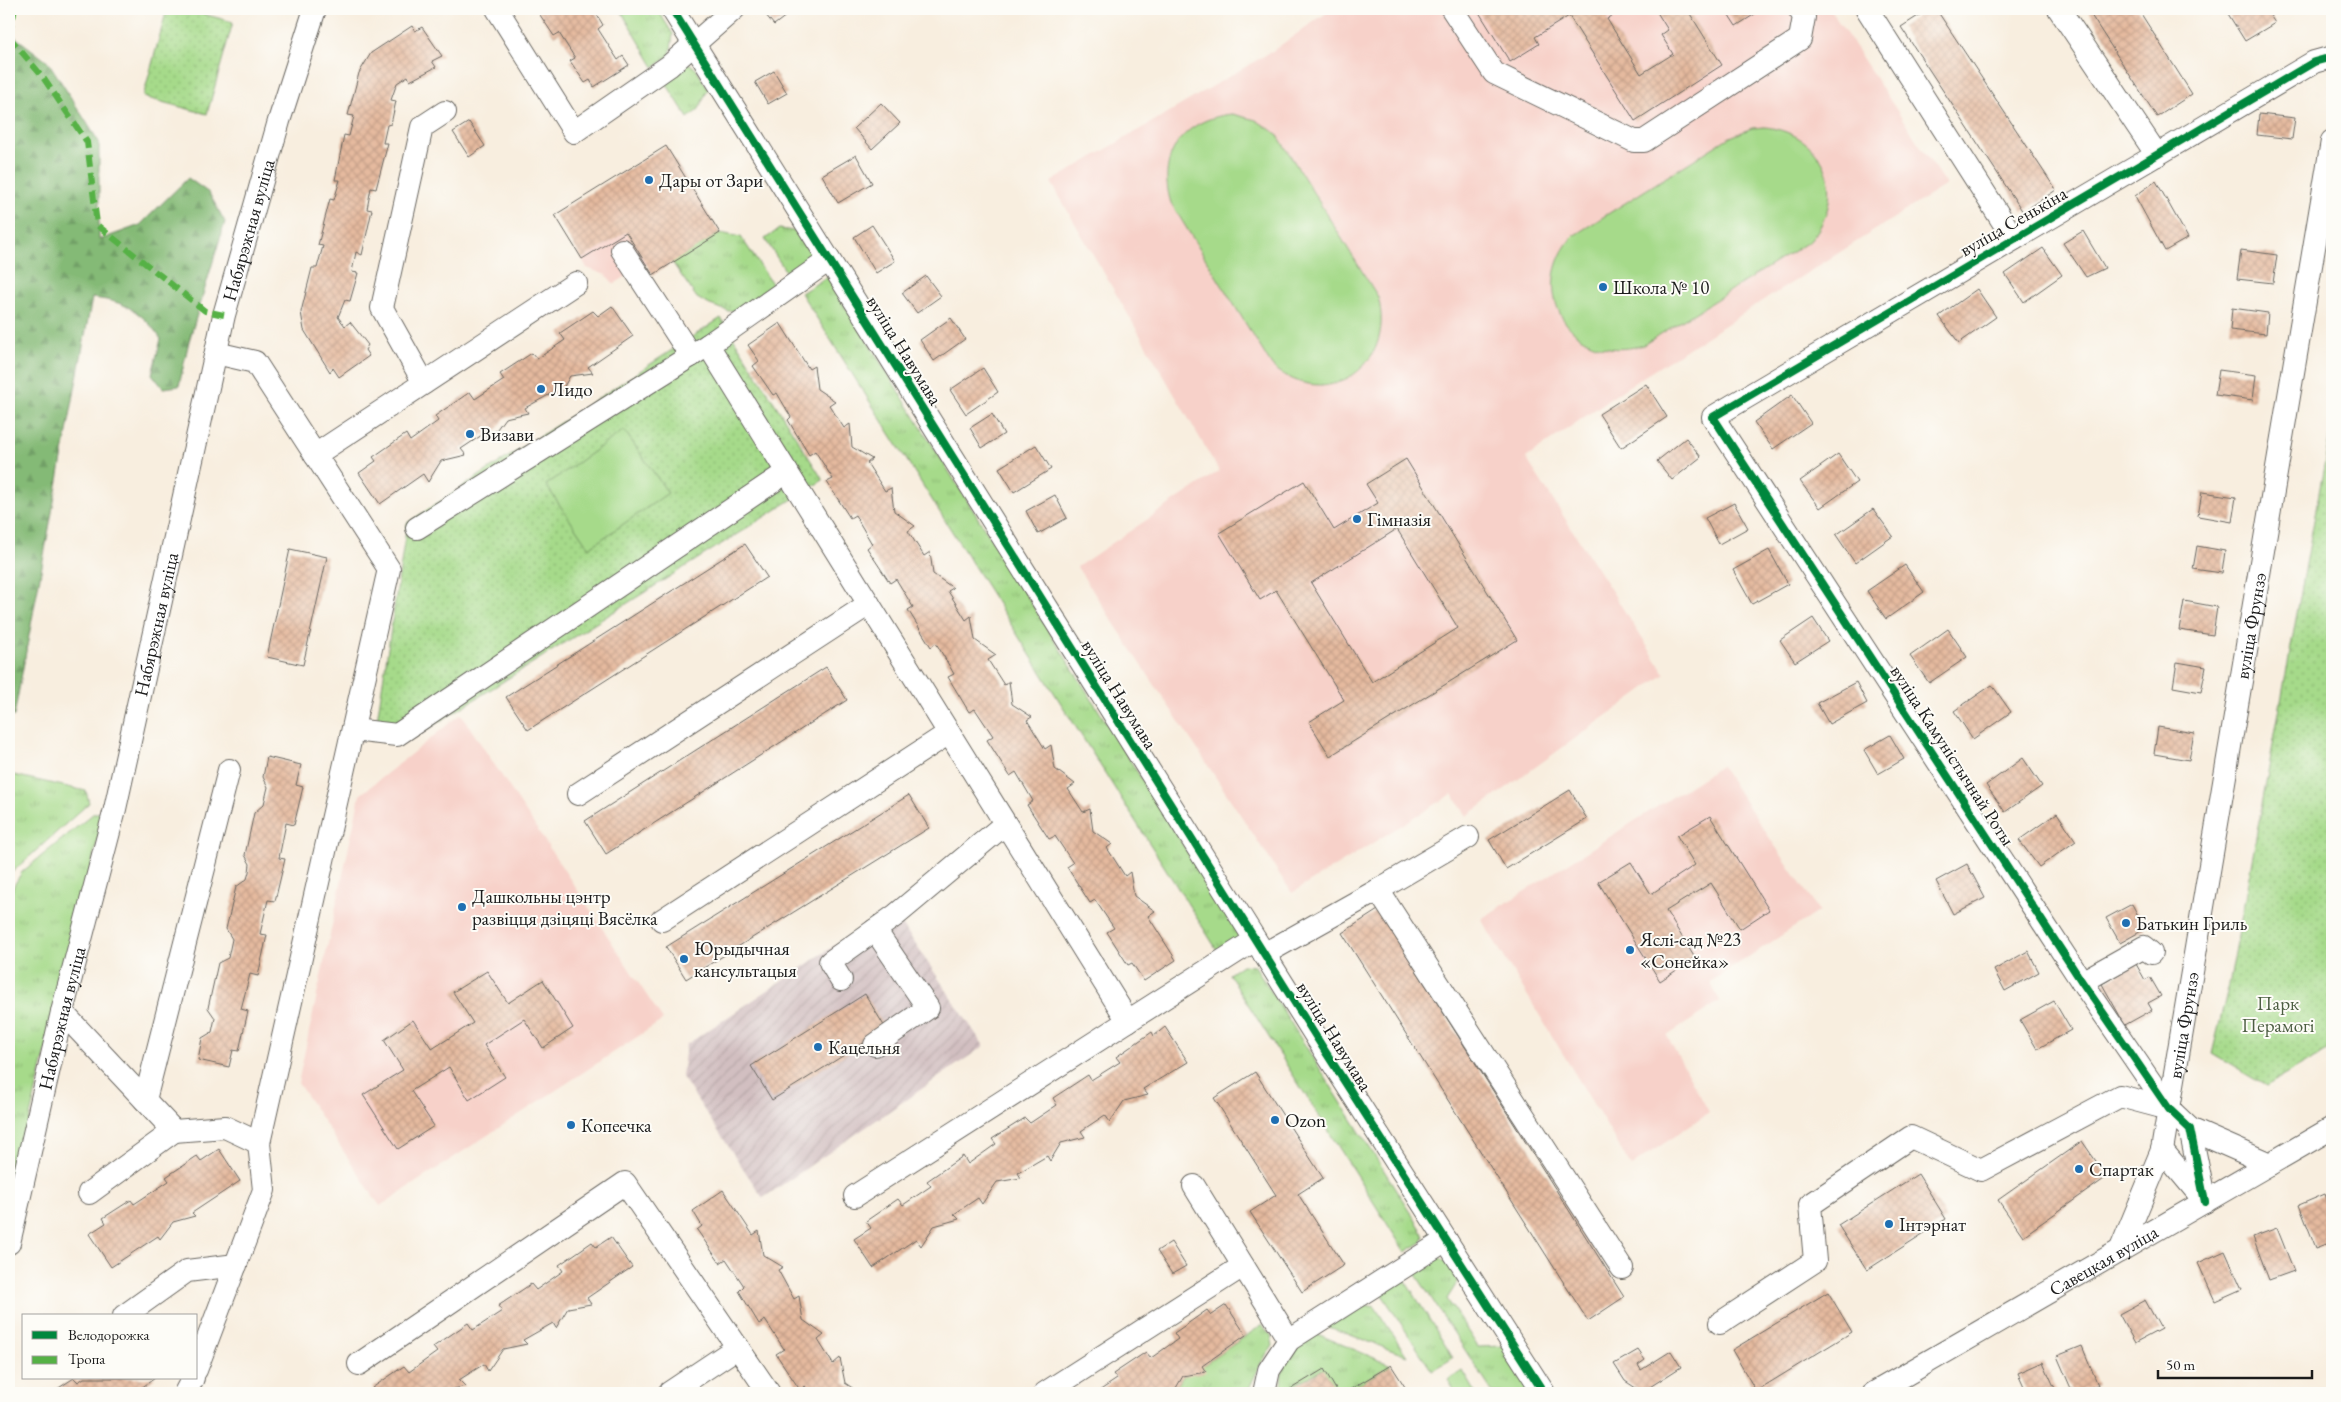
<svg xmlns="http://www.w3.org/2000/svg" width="2341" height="1402" font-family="'EB Garamond',serif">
	<defs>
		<pattern id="industrial-furrows" width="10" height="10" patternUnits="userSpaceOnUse" patternTransform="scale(1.25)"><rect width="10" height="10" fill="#d2bfc1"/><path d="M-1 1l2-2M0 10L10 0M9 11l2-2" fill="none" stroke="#b4a4a5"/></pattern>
		<pattern id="grass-tufts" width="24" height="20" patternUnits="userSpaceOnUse" patternTransform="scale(1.25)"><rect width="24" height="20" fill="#a6da8a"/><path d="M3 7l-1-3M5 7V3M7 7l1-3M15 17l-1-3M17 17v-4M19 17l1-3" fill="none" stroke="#8eba76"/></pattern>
		<pattern id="forest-firs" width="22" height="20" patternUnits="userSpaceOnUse" patternTransform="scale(1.25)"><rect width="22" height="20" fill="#84ba76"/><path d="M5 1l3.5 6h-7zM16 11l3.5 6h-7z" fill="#719f66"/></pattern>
		<pattern id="park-dots" width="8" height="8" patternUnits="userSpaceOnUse" patternTransform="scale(1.25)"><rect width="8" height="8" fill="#a6da8a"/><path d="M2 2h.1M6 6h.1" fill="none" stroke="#8eba76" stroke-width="1.8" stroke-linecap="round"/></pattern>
		<pattern id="building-cross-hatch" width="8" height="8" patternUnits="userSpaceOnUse" patternTransform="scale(1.25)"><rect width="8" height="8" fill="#e5ba9f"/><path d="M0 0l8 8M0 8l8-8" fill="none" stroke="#c49f88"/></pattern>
	</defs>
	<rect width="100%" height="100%" fill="#fdfcf7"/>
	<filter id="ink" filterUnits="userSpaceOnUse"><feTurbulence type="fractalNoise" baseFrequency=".02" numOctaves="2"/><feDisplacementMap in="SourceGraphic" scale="10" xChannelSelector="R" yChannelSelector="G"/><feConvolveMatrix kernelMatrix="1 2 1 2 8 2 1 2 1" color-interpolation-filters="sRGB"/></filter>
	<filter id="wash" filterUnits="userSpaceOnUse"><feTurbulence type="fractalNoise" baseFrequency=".0096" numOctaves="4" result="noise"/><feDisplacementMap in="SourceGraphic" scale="20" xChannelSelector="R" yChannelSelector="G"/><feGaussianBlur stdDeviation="1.12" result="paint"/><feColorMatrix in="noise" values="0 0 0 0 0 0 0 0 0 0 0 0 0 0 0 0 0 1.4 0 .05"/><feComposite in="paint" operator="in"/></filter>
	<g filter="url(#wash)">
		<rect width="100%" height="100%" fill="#f8eedf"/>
		<path fill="#f7d1c9" d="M1332,9H1830L1946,185L1624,389L1526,458L1665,674L1467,816L1452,794L1292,893L1077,567L1219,471L1051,182L1274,50Z
			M626,232L646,264L614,284L606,275L587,268L582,259Z
			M461,714L663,1020L380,1206L298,1083L360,795Z
			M1721,766L1819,911L1710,982L1720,1001L1667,1036L1709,1112L1631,1166L1481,919Z"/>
		<path fill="url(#industrial-furrows)" d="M891,908L984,1046L763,1198L682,1077L686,1045Z"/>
		<path fill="url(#grass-tufts)" stroke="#617b53" d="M620,9H657L673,34L670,56L654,67Z
			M689,63L696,69L708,89L699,109L688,118L662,77Z
			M779,229L802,232L811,253L808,266L790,278L765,239Z
			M720,233L741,237L775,288L742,310L728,311L710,305L697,298L672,262Z
			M827,277L1242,939L1219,953L801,293Z
			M9,774L86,791L89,803L9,875Z
			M94,813H104L9,1202V902L13,887L22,872Z
			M1242,965L1255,966L1421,1229L1424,1237L1422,1242L1405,1252L1229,974Z
			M1440,1258L1449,1263L1459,1280L1447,1299L1478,1347L1504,1346L1534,1393H1493L1411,1267L1425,1259Z
			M1401,1273L1453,1358L1432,1371L1379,1290Z
			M1366,1305L1375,1307L1407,1356L1326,1326L1355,1306Z
			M1262,1325L1271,1335L1273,1346L1261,1363L1247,1393H1173L1183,1376L1202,1366Z
			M1315,1333L1391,1365L1344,1393H1338L1323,1369L1281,1393C1281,1354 1286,1356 1315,1333Z
			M1463,1371L1476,1393H1456L1448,1380Z"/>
		<path fill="url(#forest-firs)" stroke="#506b49" d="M9,32L49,63L99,142V240L140,225L188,178L209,193L225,222L189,341L179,386L163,388L152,374L161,339C142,312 126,301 92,298L14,716L9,718Z"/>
		<path fill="url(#park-dots)" stroke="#617b53" d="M167,9H185L233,22L207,114L143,97Z
			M721,318L823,480L415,737L376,727L407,523Z
			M2332,422V1048L2266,1086L2212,1054L2230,980Z"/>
		<path fill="#a6da8a" stroke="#617b53" d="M1232,114L1256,120L1277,134L1378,297C1397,366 1327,413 1272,366L1171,203C1156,156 1183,119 1232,114Z
			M1765,127C1826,134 1850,194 1810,241L1643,345C1572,366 1525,292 1573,236L1728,138L1752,128Z
			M624,430L668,493L589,548L546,485Z"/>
		<g id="blocks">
			<path fill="url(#building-cross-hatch)" fill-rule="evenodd" d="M536,9H587L590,12L594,10L603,25L598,29L618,60L623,56L629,65L594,87L590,80L585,83L570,61L575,58L559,33L554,36Z
				M761,9H795L774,25Z
				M1477,9H1623L1607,19L1641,74L1673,54L1661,35L1668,30L1655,9H1687L1722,65L1635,121L1569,16L1535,37L1539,44L1510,62Z
				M1725,9H1763L1736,26Z
				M1929,9H1936L2056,190L2023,212L1901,27Z
				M2087,9H2138L2192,94L2157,117Z
				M2225,9H2266L2275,23L2245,41Z
				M412,26L415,31L422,27L442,56L432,61L436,67L410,81L408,76L397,83L391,100L396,101L391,124L387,125L383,143H388L376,189L371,188L367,209L372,210L362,255L356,252L352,272L358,273L350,301L345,300L338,317L345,326L350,322L368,345L365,350L369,356L339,377L333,368L330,372L304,330L301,312L312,268H317L323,246L318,245L330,199L334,200L340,180H335L344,135L349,136L354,116L348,115L359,73L371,53Z
				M774,71L787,93L768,104L755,82Z
				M881,103L900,123L872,149L854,128Z
				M2259,114L2295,118L2292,139L2257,135Z
				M469,122L485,146L469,157L453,132Z
				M666,146L720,233L653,275L626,232L582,259L555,215Z
				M856,155L872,183L838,203L822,175Z
				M2156,181L2188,238L2165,251L2135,196Z
				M872,225L895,261L876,273L854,237Z
				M2083,231L2105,268L2086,277L2063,243Z
				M2043,248L2062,275L2024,302L2005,274Z
				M2241,250L2277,255L2273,283L2237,279Z
				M926,276L941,296L917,313L902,293Z
				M1977,289L1996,317L1959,343L1939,316Z
				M612,306L633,336L588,367L593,373L570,376L558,397L554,392L525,408L528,413L505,418L489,440L485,433L461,449L466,455L441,461L428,482L423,474L380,504L359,473L376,461L373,457L406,434L410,441L438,421L435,416L470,392L475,399L504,380L500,374L532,353L537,359L565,340L560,333L593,311L598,316Z
				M2232,308L2268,313L2266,334L2230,330Z
				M951,318L965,339L934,361L920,340Z
				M780,323L809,369L814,366L817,389L835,401L829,405L844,428L850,424L852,447L872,459L867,463L885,491L891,488L894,511L915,526L908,531L924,556L930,552L933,574L953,588L948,591L966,620L971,616L975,640L996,655L988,660L1004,685L1009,681L1012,704L1032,717L1027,720L1045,749L1051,745L1055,769L1075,784L1068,789L1083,812L1090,809L1093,831L1112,844L1107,848L1125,876L1130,872L1134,896L1155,911L1148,916L1176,960L1144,981L1132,963L1128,965L1107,932L1114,928L1095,900L1090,903L1067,867L1073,863L1055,836L1049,839L1027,805L1033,801L1016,772L1010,776L987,740L993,736L975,709L969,712L948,677L954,674L936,643L931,647L908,610L913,607L896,579L890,583L867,548L872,544L855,515L850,518L827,482L833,479L815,451L809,455L788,420L791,417L777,393L773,395L753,366L759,361L748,345Z
				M983,368L998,392L966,414L950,390Z
				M2219,370L2256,375L2253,400L2215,395Z
				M1646,384L1667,417L1621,448L1599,414Z
				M1792,395L1811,423L1773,449L1754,422Z
				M992,414L1004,434L982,448L970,428Z
				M1686,438L1701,457L1672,480L1657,461Z
				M1036,445L1051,469L1014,492L999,468Z
				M1838,454L1857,482L1820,508L1800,481Z
				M1406,459L1517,640L1330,756L1309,722L1344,700L1276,590L1260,600L1219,533L1304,481L1334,530L1378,503L1366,484ZM1397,529L1458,628L1372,682L1311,583Z
				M2202,492L2236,497L2232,522L2198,516Z
				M1055,495L1067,518L1038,534L1026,511Z
				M1734,503L1748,528L1719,544L1705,518Z
				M1873,509L1893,536L1855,563L1836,535Z
				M745,544L767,577L528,730L506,697Z
				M2197,546L2225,551L2222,573L2193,569Z
				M290,549L327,557L303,665L267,657Z
				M1769,550L1788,584L1752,604L1733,570Z
				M1905,565L1924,592L1886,619L1867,591Z
				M2184,601L2217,607L2213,635L2179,630Z
				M1813,618L1828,641L1795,662L1780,640Z
				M1948,629L1967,657L1929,683L1910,656Z
				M2177,662L2206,667L2201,692L2173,687Z
				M826,667L847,700L606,854L585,821Z
				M1856,682L1867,703L1829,724L1817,703Z
				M1992,685L2011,712L1973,739L1954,711Z
				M2158,727L2194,733L2189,760L2154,754Z
				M1890,735L1904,759L1878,774L1864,750Z
				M267,757L301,765L296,785L303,787L294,825L286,823L279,858L285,859L275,901L268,900L260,934L267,935L258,976L250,974L241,1009L248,1011L239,1051L233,1050L229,1067L198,1060L202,1038L212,1032L215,1018L208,1008L218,963L228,958L232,939L226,929L236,887L247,879L249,872L250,864L245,855L254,813L264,804L268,787L263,777Z
				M2023,758L2042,786L2005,812L1986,785Z
				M1570,790L1587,819L1506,869L1489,840Z
				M909,795L929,828L686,979L666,947Z
				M2057,813L2076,841L2039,867L2019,840Z
				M1710,816L1769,910L1740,929L1711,883L1666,911L1695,958L1660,981L1598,882L1631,862L1651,894L1695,865L1677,836Z
				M1967,864L1985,898L1953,914L1936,881Z
				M2132,904L2145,929L2120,943L2106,918Z
				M1378,910L1624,1297L1588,1321L1342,933Z
				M2028,951L2039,972L2005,991L1994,970Z
				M2136,964L2145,980L2150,977L2161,996L2148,1003L2152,1010L2125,1025L2102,984Z
				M487,971L508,1003L543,980L573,1028L543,1048L524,1019L484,1045L505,1077L469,1100L449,1067L411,1091L434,1126L398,1149L363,1095L403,1070L384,1040L413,1020L432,1049L473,1023L453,992Z
				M865,994L886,1029L772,1100L751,1066Z
				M2054,1001L2071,1030L2037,1049L2020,1020Z
				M1165,1027L1188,1062L1143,1089L1148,1095L1124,1101L1110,1122L1105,1115L1081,1131L1085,1137L1061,1143L1050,1161L1047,1156L1018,1173L1021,1178L997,1182L982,1204L978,1198L954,1214L959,1219L934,1226L921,1246L916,1239L873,1268L854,1239L871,1228L866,1221L898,1199L903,1205L931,1186L927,1181L963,1156L968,1164L996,1144L992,1139L1025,1118L1030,1123L1057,1105L1053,1098L1088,1075L1091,1080L1120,1062L1116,1057L1152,1032L1154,1036Z
				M1255,1072L1323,1178L1298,1194L1344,1265L1302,1292L1250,1212L1276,1195L1214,1098Z
				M2082,1141L2107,1177L2023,1236L1998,1200Z
				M219,1149L240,1181L192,1213L195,1216L173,1222L160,1239L158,1236L111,1267L89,1234L106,1223L103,1218L131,1200L134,1204L169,1181L166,1177L197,1156L201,1161Z
				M1918,1174L1946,1219L1867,1270L1838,1225Z
				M723,1190L753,1235L759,1231L763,1255L783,1267L778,1270L794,1299L799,1296L803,1320L824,1335L818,1340L833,1364L840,1358L845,1383L860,1393H810L805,1386L800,1390L776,1354L784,1349L765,1320L759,1324L739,1291L744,1286L726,1259L720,1263L697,1230L702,1226L693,1211Z
				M2325,1194L2332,1213V1242L2316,1248L2299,1205Z
				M2277,1228L2294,1271L2269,1280L2253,1237Z
				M611,1237L632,1267L587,1298L591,1304L568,1308L556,1328L553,1323L523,1340L527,1344L503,1349L488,1371L484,1364L459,1380L465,1386L440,1393H373L375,1392L372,1388L404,1366L409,1372L437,1352L433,1347L468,1323L473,1330L502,1311L498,1306L531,1284L536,1290L563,1271L559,1265L592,1242L596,1247Z
				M1171,1242L1186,1266L1172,1274L1157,1251Z
				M2225,1251L2242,1289L2215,1301L2198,1263Z
				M1828,1292L1852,1332L1756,1391L1732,1350Z
				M2145,1300L2161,1329L2135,1343L2119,1314Z
				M1226,1305L1246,1335L1202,1366L1206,1372L1183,1376L1173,1393L1168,1391L1164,1393H1096L1117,1379L1113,1374L1146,1352L1151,1358L1178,1339L1174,1333L1190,1322L1207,1310L1211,1315Z
				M2082,1346L2098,1385L2073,1393L2057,1356Z
				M1638,1350L1645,1360L1638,1365L1641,1370L1671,1351L1681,1367L1642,1392L1625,1381L1614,1364Z
				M2043,1362L2057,1393H2027L2018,1373Z
				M1391,1365L1407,1390L1402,1393H1344Z
				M1324,1369L1338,1393H1284Z
				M74,1378L78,1382L84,1378H155L137,1391L138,1393H51Z"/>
		</g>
	</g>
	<g filter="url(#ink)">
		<use href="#blocks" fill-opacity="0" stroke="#696660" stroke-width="1"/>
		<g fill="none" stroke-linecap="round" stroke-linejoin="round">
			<g stroke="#696660" stroke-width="24">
				<g id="minor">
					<path d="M497,9L574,132L669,66L734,9"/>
					<path d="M672,9L1325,1051L1544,1393"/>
					<path d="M1452,9L1494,73L1634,141H1644L1800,39L1804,17L1799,9"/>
					<path d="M1867,9L2014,239"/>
					<path d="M2059,9L2157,155"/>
					<path d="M622,250L691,356"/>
					<path d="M829,260L708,345L1128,1021L1255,940"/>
					<path d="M424,383L382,308L422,127L445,112"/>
					<path d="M315,455L576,283"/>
					<path d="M417,528L708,345"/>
					<path d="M353,730L397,735L787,472"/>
					<path d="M578,794L869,604"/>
					<path d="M1378,890L1468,837"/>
					<path d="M662,920L949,733"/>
					<path d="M875,930L928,1008L875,1045"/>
					<path d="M1264,954L1378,890L1622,1268"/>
					<path d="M841,980L830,962L896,915L1005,824"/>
					<path d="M2082,982L2144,947L2151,953"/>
					<path d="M62,1012L174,1131L225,1127L259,1143L389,569L255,362L216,353"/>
					<path d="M145,1100L229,770"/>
					<path d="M2190,1129L2270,1164"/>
					<path d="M2162,1150L2203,1199"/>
					<path d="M1194,1186L1289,1340"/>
					<path d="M89,1193L174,1131"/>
					<path d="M855,1196L1128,1021"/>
					<path d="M2205,1202L2190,1129L2169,1109L2082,982L1713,417L2314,62L2332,57"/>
					<path id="s1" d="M9,1243L62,1012L115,809L224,315L279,121L315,9"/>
					<path id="s2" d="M2120,1251L2162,1150L2332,141"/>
					<path d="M124,1316L187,1271L236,1265"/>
					<path d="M1720,1323L1815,1261L1810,1205L1911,1137L1981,1170L2120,1096L2169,1109"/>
					<path d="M359,1364L625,1183L769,1393"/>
					<path d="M196,1370L264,1190L259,1143"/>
					<path d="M185,1393L193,1378"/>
					<path d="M669,1393L738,1347"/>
					<path d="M1045,1393L1243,1266"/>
					<path d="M1264,1393L1269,1370L1289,1340L1446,1240"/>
					<path id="s3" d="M1874,1393L2332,1128"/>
				</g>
			</g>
			<use href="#minor" stroke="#fff" stroke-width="22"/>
			<path stroke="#55b145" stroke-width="6" stroke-dasharray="12 6" stroke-linecap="butt" d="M9,35L15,9
				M9,37L42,76L87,142L97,225L205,311L224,315"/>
			<g stroke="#fdfcf7" stroke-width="11">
				<path id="cycleway" d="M672,9L1325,1051L1544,1393
					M2205,1202L2190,1129L2169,1109L2082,982L1713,417L2314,62L2332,57"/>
			</g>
			<use href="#cycleway" stroke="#00873e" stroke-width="8"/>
		</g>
	</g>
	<g fill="#1f6fb2" stroke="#fdfcf7" stroke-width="2">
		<circle cx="649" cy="180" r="5"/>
		<circle cx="1603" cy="287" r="5"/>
		<circle cx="541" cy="389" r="5"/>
		<circle cx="470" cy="434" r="5"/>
		<circle cx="1357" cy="519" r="5"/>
		<circle cx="462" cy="907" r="5"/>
		<circle cx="2126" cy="923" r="5"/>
		<circle cx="1630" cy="950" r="5"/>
		<circle cx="684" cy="959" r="5"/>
		<circle cx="818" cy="1047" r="5"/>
		<circle cx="1275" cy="1120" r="5"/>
		<circle cx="571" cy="1125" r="5"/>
		<circle cx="2079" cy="1169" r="5"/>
		<circle cx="1889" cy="1224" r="5"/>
	</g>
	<g text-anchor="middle" stroke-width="4" stroke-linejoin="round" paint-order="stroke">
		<g font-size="19" fill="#1c1c1c" stroke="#fdfcf7" text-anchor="start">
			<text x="659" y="187">Дары от Зари</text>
			<text x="1613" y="294">Школа № 10</text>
			<text x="551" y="396">Лидо</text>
			<text x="480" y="441">Визави</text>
			<text x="1367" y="526">Гімназія</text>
			<text x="472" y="903">Дашкольны цэнтр<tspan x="472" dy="22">развіцця дзіцяці Вясёлка</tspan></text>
			<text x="2136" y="930">Батькин Гриль</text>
			<text x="1640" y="946">Яслі-сад №23<tspan x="1640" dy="22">«Сонейка»</tspan></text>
			<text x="694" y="955">Юрыдычная<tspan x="694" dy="22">кансультацыя</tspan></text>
			<text x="828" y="1054">Кацельня</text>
			<text x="1285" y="1127">Ozon</text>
			<text x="581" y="1132">Копеечка</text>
			<text x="2089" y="1176">Спартак</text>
			<text x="1899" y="1231">Інтэрнат</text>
		</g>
		<g font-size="19" fill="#1c1c1c" stroke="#fdfcf7">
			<text transform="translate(2013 221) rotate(-30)" y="7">вуліца Сенькіна</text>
			<text dy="7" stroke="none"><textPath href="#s1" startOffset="1041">Набярэжная вуліца</textPath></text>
			<text transform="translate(905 350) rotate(58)" y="7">вуліца Навумава</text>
			<text dy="7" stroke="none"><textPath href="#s1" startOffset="636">Набярэжная вуліца</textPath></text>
			<text dy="7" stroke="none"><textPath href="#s2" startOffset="641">вуліца Фрунзэ</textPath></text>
			<text transform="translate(1120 694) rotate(58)" y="7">вуліца Навумава</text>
			<text transform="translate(1953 755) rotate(57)" y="7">вуліца Камуністычнай Роты</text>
			<text dy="7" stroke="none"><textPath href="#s1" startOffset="231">Набярэжная вуліца</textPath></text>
			<text dy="7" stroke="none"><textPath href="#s2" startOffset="236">вуліца Фрунзэ</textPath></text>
			<text transform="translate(1335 1036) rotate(58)" y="7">вуліца Навумава</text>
			<text dy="7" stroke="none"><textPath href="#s3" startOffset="265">Савецкая вуліца</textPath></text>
		</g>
		<g font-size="19" fill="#4c5e42" stroke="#fdfcf7">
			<text x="2278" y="1010">Парк<tspan x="2278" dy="22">Перамогі</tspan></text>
		</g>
	</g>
	<rect width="2341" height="1402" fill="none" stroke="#fdfcf7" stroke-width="30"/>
	<rect x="22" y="1314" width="175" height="65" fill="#fdfcf7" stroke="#a3a29f"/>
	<rect x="32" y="1331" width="25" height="8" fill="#00873e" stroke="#a3a29f"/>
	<text x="68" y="1340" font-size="15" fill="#1c1c1c">Велодорожка</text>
	<rect x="32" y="1356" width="25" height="8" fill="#55b145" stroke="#a3a29f"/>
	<text x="68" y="1364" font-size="15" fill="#1c1c1c">Тропа</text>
	<path d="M2158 1370v8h154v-8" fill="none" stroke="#1c1c1c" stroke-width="2.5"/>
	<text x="2166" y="1370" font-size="15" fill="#1c1c1c" stroke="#fdfcf7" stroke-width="4" paint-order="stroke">50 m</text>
</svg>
